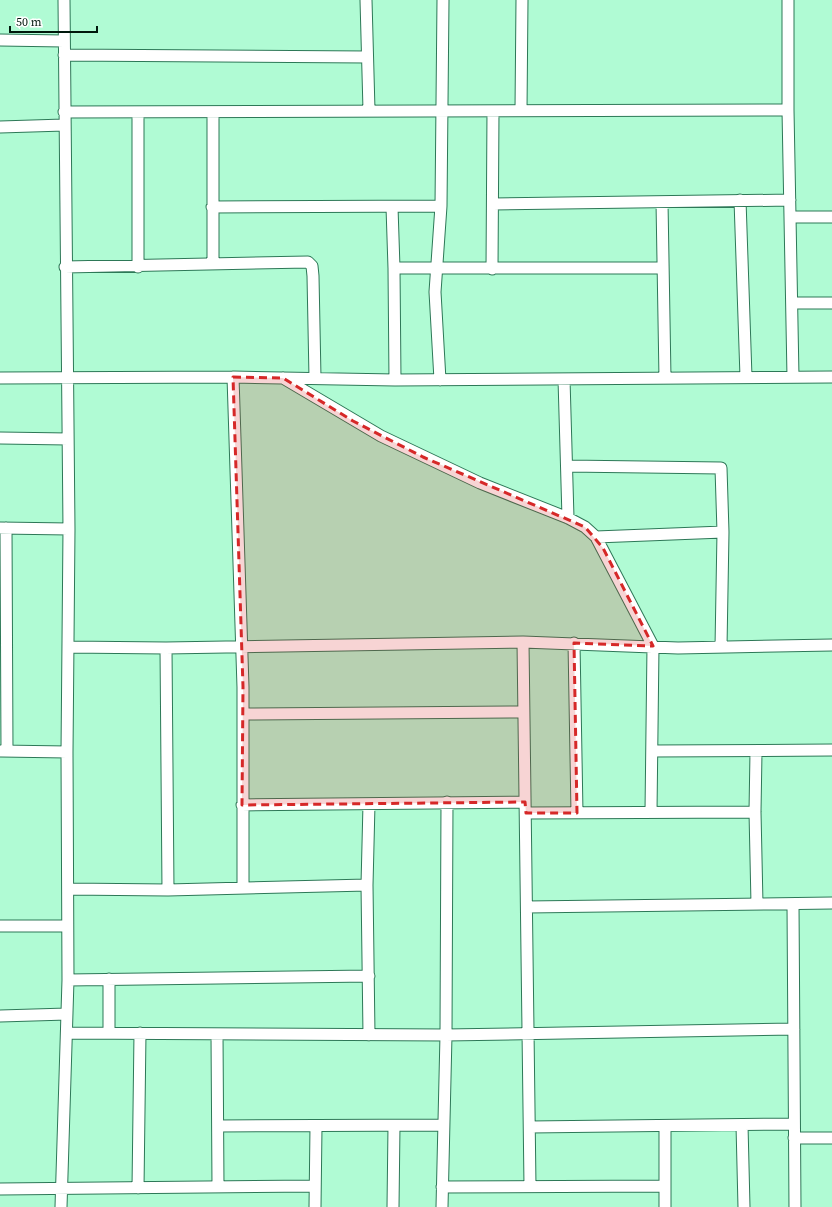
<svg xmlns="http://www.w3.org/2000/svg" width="832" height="1207" font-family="'Source Serif 4',serif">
	<rect width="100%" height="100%" fill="#b0fbd4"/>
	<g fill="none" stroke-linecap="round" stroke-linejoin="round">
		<g stroke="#2d7857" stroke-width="13">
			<path id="minor" d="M366,0L369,110
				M788,0V110L793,377
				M0,40L64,41
				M64,55L367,57
				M521,110L522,0
				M64,112L788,110
				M0,127L64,125
				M740,200L746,377
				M662,202L665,378
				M493,204L790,200
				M212,207L441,206
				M392,207L394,268H663
				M790,217H832
				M213,264V112
				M65,267L308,262L312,266L313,276L315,378
				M138,267V112
				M394,268L395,380
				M492,269L493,111
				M792,303H832
				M233,377L243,687V888
				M0,378L233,377L395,380L832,377
				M283,378L381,436L480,483L568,518L585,527L596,537L653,646L651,812
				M564,379L568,518
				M440,380L435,292L441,206L443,0
				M0,438L68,439
				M567,466L721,468L723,532L721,647
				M0,528L69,529
				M6,528L7,751
				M596,537L723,532
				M523,642L530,1186
				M574,643L577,813
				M68,647L166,648L523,642L678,648L832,645
				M166,648L168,890
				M243,714L524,712
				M1,751L67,752
				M652,751L832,750
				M756,752L755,812L757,904
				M369,804L367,885L369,1035
				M242,805L525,802
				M526,813L755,812
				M68,889L168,890L367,885
				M793,904L795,1207
				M527,907L832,903
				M0,926H67
				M109,979V1033
				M68,980L369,976
				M0,1016L67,1014
				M67,1033L446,1035L794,1029
				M217,1034L218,1187
				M742,1125L744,1207
				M218,1126L443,1125
				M665,1126V1207
				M530,1127L794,1124
				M794,1138H832
				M442,1187L665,1186
				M138,1188L140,1033
				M0,1189L315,1186
				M61,1207L68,980L67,752L69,529L64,0
				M315,1207L316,1127
				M393,1207L394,1126
				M442,1207L446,1035L447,802"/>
		</g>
		<use href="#minor" stroke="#fff" stroke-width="11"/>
	</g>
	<path fill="#d62828" fill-opacity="0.2" stroke="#d62828" stroke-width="3" stroke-dasharray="8 5" stroke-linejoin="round" d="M233,377L283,378L353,421L423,457L585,527L603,548L653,646L574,643L577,813H526L525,802L242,805L243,687Z"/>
	<path d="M10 26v6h87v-6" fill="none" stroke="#00180c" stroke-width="2"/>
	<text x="16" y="26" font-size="12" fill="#00180c" stroke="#ffffff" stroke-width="3" paint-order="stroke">50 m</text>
</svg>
